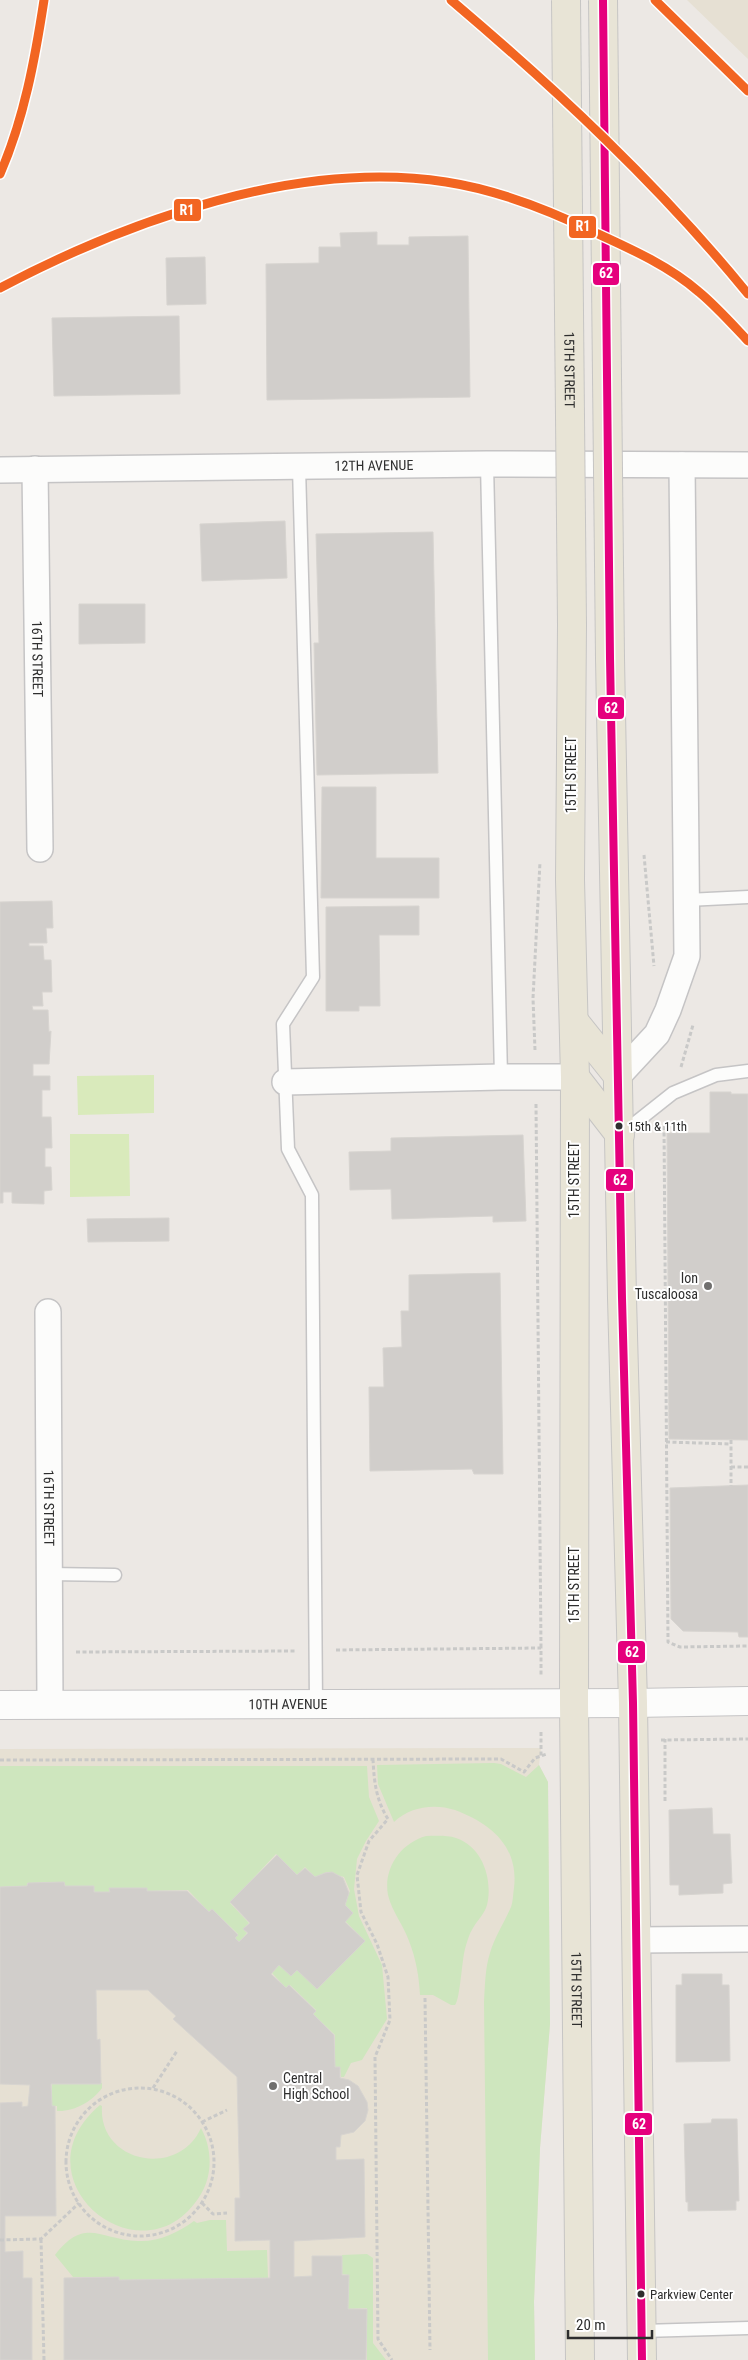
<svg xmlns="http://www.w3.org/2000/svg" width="748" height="2360" font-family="'Roboto Condensed',sans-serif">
	<rect width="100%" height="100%" fill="#ece8e4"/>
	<path fill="#e6e0d3" d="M687,0H748V59Z
		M541,1748L539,1765L548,1782L550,2024L540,2148L534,2302L535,2360H0V1749Z"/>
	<path fill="#cee6be" d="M494,1763L501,1764L526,1777L539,1765L548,1782L550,2024L540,2148L534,2302L535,2360H488L484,2002C485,1986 485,1968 490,1953C495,1936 504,1923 511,1907C513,1902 513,1894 514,1888C519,1846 490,1823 455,1810C434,1803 409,1807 394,1822L378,1784L377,1765Z
		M0,1766H367L369,1797L379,1821L366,1841L357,1859L354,1889L359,1916L382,1965L387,2019L362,2060L351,2063L344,2077H341L340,2067H335V2035L313,2014L316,2010L290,1985L286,1988L272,1973L279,1965L291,1976L297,1970L317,1989L365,1941L345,1921L344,1905L350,1891L344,1877L327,1872L315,1877L305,1867L297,1875L276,1854L230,1903L249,1923L243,1929L247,1933L239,1942L235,1938L238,1934L212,1909L209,1912L188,1890L147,1891V1888H110V1892H94L93,1886H65V1883H27V1886L0,1887Z
		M426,1836C435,1836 447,1835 456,1838C483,1847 493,1880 487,1905C485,1913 477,1921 473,1928C469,1934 467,1942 465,1949C462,1960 460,2000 455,2005H451L433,1995H420C419,1976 416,1959 409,1941C404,1926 392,1912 388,1895C383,1868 401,1843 426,1836Z
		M102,2083V2088C92,2102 73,2112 57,2111V2106H51L52,2084Z
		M100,2105L102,2106C98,2163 178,2179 201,2128C212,2148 213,2174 201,2194C145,2288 11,2180 100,2105Z
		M210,2220H226L227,2251L267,2250L268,2278L119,2280V2277H73L55,2255C85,2216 100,2240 138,2241C159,2242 177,2233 194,2221L197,2223Z
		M367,2254L373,2258V2343L386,2360H367V2308L348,2309V2275L342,2274V2255Z"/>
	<path fill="#d9eabb" d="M154,1075V1113L78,1115L77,1076Z
		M70,1134H129L130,1196L70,1197Z"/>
	<path fill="#d1cecb" stroke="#d7d4d0" d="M377,232V245H409V237L468,236L470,397L267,400L266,264L319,263V247H341L340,233Z
		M205,257L206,304L167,305L166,258Z
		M179,316L180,394L54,396L52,318Z
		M285,521L287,578L202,581L200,524Z
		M433,532L438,773L317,775L314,643H319L316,534Z
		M79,604H145V643L79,644Z
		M322,787H376V858H439V898H321Z
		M52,901L53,928H46L47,943H29V946H43L44,960H51L52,992H42L43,1006H32L33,1010H48L49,1032L51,1031L49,1064H33V1076H50V1090H42V1117H51L52,1148H45V1167H51L52,1190L44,1191V1204L12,1203V1192H3V1203H0V902Z
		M419,906V935H379L380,1006H359V1011H326V907Z
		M710,1092H731V1094H748V1440L669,1439L667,1133H710Z
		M523,1135L526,1221L493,1222V1216L392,1219L391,1189L350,1190L349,1152L391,1151V1138Z
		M169,1218V1241L88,1242L87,1219Z
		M500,1273L503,1474H474L472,1469L370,1471L369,1387H384L383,1348L402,1347L401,1311H409V1275Z
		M748,1485V1637H739L738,1632L683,1631L671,1619L670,1488Z
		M712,1808L713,1834H730L732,1883L723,1884V1893L679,1895V1885H670L669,1810Z
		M277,1855L297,1875L305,1868L315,1877L325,1873L332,1872L343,1878L349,1893L345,1905L353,1913L345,1922L365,1941L317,1989L297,1970L291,1976L279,1965L271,1974L286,1988L289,1985L316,2011L313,2014L334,2035L335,2067H340V2078L349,2080L358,2086L367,2102L368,2110L365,2121L354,2132L341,2135L340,2147H336V2160L364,2159L365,2237L294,2241V2277L312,2276V2256H342V2275H349L348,2309H367L366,2360H64V2278L119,2277V2280L270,2278V2240L235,2241V2198H240L237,2077L173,2019L176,2016L148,1990H96L97,2040L100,2039L101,2084H51L52,2106H55L56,2216H5V2252L23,2251V2278H32V2360H0V2103L22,2102V2107L28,2106L30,2085L0,2084V1887L27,1886L28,1883L64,1882L65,1886H94V1892H110L109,1888H147V1891H187L209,1912L212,1909L238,1935L235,1938L239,1942L248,1933L243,1929L250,1923L230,1902Z
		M682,1974H722V1985H729L730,2061L676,2062V1985H682Z
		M712,2119H737L739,2201H736V2210L688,2211V2202H686L684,2124L711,2123Z"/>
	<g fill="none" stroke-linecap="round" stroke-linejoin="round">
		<g stroke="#c5c4c5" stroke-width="15">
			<path id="lane" d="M487,464L501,1077
				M299,467L313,977L283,1024L288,1149L312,1195L316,1705
				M687,900L748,897
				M620,1135L673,1093L716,1075L748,1071
				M49,1574L115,1575
				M642,2331L748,2328"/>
		</g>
		<g stroke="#c5c4c5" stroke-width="28">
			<g id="street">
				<path id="s1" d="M35,469L40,849"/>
				<path id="s2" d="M0,470L487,464L748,465"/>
				<path d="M618,1076L657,1034L668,1010L687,956L682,465"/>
				<path d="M285,1082L501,1077H575"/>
				<path id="s3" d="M48,1312L50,1704"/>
				<path d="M636,1940L748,1939"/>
			</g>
		</g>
		<g stroke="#c5c4c5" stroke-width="30">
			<g id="secondary">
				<path id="s4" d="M0,1705L633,1703L748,1701"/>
			</g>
		</g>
		<g stroke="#c6c5c4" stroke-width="30">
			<g id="primary">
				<path id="s5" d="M572,625L570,880L575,1077L574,1702L580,2360"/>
				<path d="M610,658L622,1298L633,1703L642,2360"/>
				<path d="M574,1021L618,1076"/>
				<path d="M575,1077L620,1135"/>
			</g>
		</g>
		<path stroke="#c9c9c8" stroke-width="3" stroke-dasharray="4 2.5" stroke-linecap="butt" d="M644,855L654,966
			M535,1050L533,998L540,862
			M681,1067L693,1025
			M536,1104L541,1648
			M664,1126L668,1642L680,1647L748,1646
			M731,1440V1486
			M666,1442L731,1444
			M731,1467H748
			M336,1650L541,1648V1675
			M76,1652L295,1651
			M541,1732V1756
			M661,1740L748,1739
			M373,1759C374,1781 376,1800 388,1819L369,1841L357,1875L361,1912L377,1944L388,1977L390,2020L375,2057L378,2339L392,2360
			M0,1760L501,1759L524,1772L535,1758L547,1754
			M665,1801V1739
			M425,1998L430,2350
			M153,2088L177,2051
			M66 2162a74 74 0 1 1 148 0a74 74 0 1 1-148 0Z
			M202,2122L227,2110
			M202,2203L213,2214L227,2213
			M41,2239L44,2360
			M0,2240L41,2239L79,2203"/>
		<use href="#lane" stroke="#fcfcfb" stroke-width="12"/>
		<use href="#street" stroke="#fcfcfb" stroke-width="25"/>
		<use href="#secondary" stroke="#fcfcfb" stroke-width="28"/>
		<use href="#primary" stroke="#e8e4d6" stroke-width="28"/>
		<g stroke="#dfdfe1" stroke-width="5.5">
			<path id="rail" d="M655,0L748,91
				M0,174C24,119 35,59 44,0
				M0,288C129,220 299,159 446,182C498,190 549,210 596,233C631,249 669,266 699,292C716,306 732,324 748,341"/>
		</g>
		<use href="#rail" stroke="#fff" stroke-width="4" stroke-dasharray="11" stroke-linecap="butt"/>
		<g stroke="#c6c5c4" stroke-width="30" stroke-linecap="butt">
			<g id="primary-bridge">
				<path id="s6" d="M566,0L572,625"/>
				<path d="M603,0L610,658"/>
			</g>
		</g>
		<use href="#primary-bridge" stroke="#e8e4d6" stroke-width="28"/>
		<g stroke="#fff" stroke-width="11">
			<path id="bus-1" d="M603,0L610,658L622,1298L633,1703L642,2360"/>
		</g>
		<use href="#bus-1" stroke="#e5007d" stroke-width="8"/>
		<g stroke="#fff" stroke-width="12">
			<path id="rail-1" d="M451,0C557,90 660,186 748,294
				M655,0L748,91
				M0,174C24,119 35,59 44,0
				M0,288C129,220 299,159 446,182C498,190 549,210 596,233C631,249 669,266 699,292C716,306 732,324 748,341"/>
		</g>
		<use href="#rail-1" stroke="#f26522" stroke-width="9"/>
	</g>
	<g fill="#2e2e2e" stroke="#fff" stroke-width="2">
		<circle cx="619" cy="1126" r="4.5"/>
		<circle cx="641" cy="2294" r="4.5"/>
	</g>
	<g fill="#706f6e" stroke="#fff" stroke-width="2">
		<circle cx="708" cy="1286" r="5"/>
		<circle cx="273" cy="2086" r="5"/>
	</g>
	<g text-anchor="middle" stroke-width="4" stroke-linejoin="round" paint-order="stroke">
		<g font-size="13" fill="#2e2e2e" stroke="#fff" text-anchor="start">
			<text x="628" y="1131">15th &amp; 11th</text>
			<text x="650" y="2299">Parkview Center</text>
		</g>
		<g font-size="14" fill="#2e2e2e" stroke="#fff">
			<text dy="5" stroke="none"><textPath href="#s6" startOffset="370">15TH STREET</textPath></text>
			<text dy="5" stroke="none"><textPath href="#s2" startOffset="374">12TH AVENUE</textPath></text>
			<text dy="5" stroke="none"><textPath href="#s1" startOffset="190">16TH STREET</textPath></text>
			<text transform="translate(571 775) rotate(-90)" y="5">15TH STREET</text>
			<text transform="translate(574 1180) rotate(-90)" y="5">15TH STREET</text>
			<text dy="5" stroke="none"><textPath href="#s3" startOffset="196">16TH STREET</textPath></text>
			<text transform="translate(574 1585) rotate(-90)" y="5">15TH STREET</text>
			<text dy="5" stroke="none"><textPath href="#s4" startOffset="288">10TH AVENUE</textPath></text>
			<text dy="5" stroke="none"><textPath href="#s5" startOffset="1365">15TH STREET</textPath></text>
		</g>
		<g font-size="14" fill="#2e2e2e" stroke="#fff" text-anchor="end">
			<text x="698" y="1283">Ion<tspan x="698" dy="16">Tuscaloosa</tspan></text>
			<text x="283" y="2083" text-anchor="start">Central<tspan x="283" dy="16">High School</tspan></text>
		</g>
	</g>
	<g stroke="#fff" stroke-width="2">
		<rect x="173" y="198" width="29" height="24" rx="5" fill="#f26522"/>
		<rect x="568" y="215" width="29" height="24" rx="5" fill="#f26522"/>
		<rect x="592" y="262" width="28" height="24" rx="5" fill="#e5007d"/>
		<rect x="597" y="696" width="28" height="24" rx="5" fill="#e5007d"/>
		<rect x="605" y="1168" width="29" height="24" rx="5" fill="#e5007d"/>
		<rect x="617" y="1640" width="29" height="24" rx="5" fill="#e5007d"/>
		<rect x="624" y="2112" width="29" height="24" rx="5" fill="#e5007d"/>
	</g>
	<g font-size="14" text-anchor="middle" font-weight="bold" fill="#fff">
		<text x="187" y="215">R1</text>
		<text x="583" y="231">R1</text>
		<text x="606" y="278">62</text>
		<text x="611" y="713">62</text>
		<text x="620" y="1185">62</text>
		<text x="632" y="1657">62</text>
		<text x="639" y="2129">62</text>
	</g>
	<path d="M568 2330v8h84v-8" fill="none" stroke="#2e2e2e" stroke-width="2.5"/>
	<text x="576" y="2330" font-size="15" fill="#2e2e2e" stroke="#ffffff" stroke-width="4" paint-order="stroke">20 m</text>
</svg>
